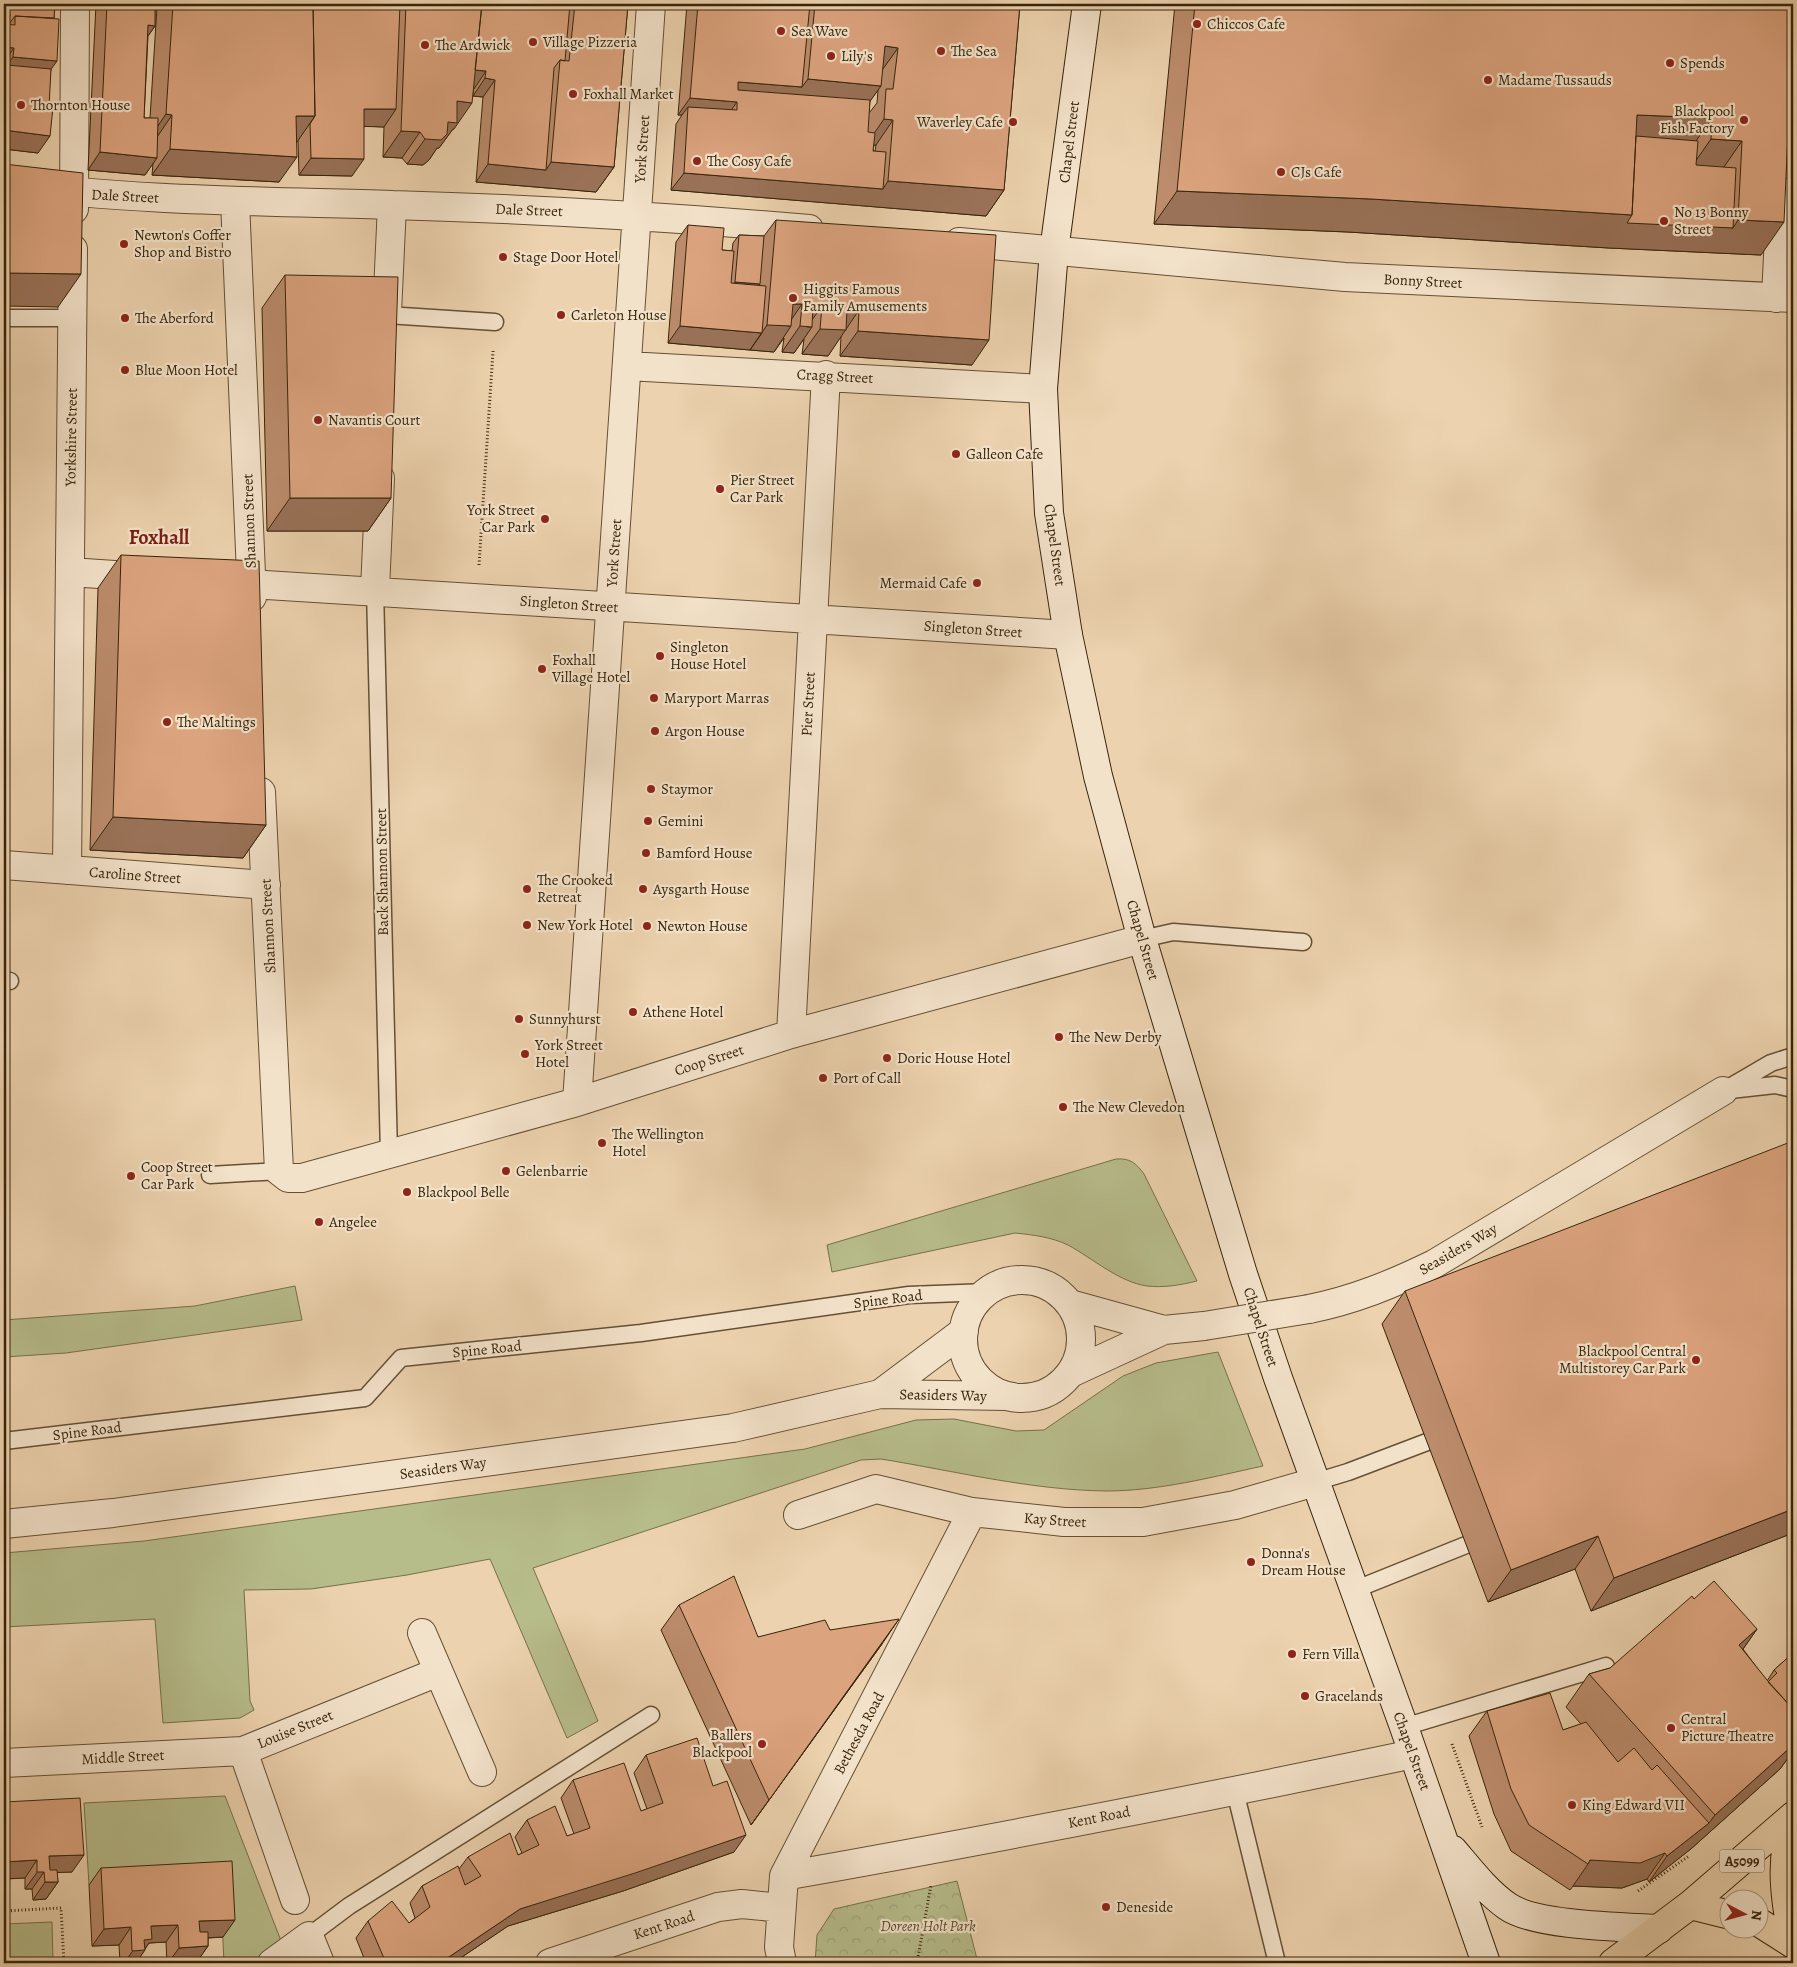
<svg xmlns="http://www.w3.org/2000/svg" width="1797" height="1967" font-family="Alegreya,serif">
	<defs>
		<pattern id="park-crowns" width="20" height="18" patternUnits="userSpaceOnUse" patternTransform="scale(1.25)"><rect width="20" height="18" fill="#b7bc8b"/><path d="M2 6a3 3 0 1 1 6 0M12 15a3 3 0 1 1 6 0" fill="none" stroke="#9ea177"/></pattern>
	</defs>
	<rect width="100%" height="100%" fill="#ecd2ae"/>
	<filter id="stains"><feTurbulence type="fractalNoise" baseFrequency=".004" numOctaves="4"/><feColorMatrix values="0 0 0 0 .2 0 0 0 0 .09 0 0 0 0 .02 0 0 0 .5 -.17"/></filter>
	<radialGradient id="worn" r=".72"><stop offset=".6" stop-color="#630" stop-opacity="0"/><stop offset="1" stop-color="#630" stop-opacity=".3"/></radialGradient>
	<path fill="#b7bc8b" stroke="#77704a" d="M1116,1159C1130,1158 1136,1163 1144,1174L1197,1281C1180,1285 1164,1288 1147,1286C1119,1282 1092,1258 1068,1245C1051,1237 1034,1235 1015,1233L832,1272L827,1245Z
		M295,1286L302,1320L66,1353L4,1357V1320L195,1306Z
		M1218,1352L1263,1466C1212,1477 1159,1491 1106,1491C1030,1490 955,1471 881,1459L861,1460L533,1568L598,1721L567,1738L490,1559L407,1575L311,1589L244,1590L250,1701L254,1710L240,1718L163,1723L155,1619L4,1627V1553L144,1541L805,1449L916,1420L954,1419L1016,1431L1044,1430L1123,1376L1156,1363Z
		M225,1796L283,1946L256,1963H224L220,1878L89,1885L84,1803Z
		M52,1922L53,1963H4V1924Z"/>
	<path fill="url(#park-crowns)" stroke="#77704a" d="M957,1881L978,1963H815L817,1935L834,1909Z"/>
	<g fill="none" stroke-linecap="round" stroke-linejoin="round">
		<g stroke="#645033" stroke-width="19">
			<path id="lane" d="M387,315L495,322
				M4,318H73
				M375,590L389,1154
				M1142,939L1173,932L1303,942
				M4,980L10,981
				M1730,1090L1775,1085L1793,1089
				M1723,1091L1771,1063L1793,1056
				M210,1175L279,1171
				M4,1441L365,1398L401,1358L641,1333L909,1295L987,1292
				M1315,1482L1348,1472L1427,1442
				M1354,1590L1466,1545
				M1404,1727L1606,1666
				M1235,1791L1277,1963
				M309,1936L349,1906L651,1715"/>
		</g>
		<g stroke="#645033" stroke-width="30">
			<path id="street" d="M4,184C133,201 263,201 392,205C532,209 671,217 809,229
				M235,201L252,597
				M74,209L75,4
				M959,242L1345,277L1793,298
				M1776,298L1781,192
				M387,313L392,205
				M627,366L1043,389
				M70,572L144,577
				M234,583L1068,635
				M375,590L380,478
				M261,792L279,1171L288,1178H302L577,1102L791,1034L1142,939
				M4,865L266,885
				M67,870L73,249
				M791,1034L826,375
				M577,1102L651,4
				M963 1339a59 59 0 1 1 118 0a59 59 0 1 1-118 0Z
				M1070,1304L1164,1330
				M1309,1309C1354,1300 1393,1284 1434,1264L1723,1091
				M1071,1373L1164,1330L1204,1326
				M880,1394L964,1331
				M798,1515L876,1489L972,1512L1064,1522H1143L1235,1505L1315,1482
				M4,1524L113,1513L733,1428L880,1394L1007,1396
				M422,1633L482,1772
				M243,1751L295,1900
				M4,1763L243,1751L438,1672
				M784,1876C994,1839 1204,1798 1413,1754
				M272,1963L309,1936L320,1963
				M550,1963L718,1907L742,1904L781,1908
				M782,1963L779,1947L784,1876L972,1512"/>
		</g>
		<g stroke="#37250a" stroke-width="30">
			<path id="secondary" d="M1087,4L1054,251L1043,389L1049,513L1068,635L1098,776L1142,939L1243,1274L1278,1378L1404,1727L1486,1963
				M1453,1850C1470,1870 1486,1891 1507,1906C1535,1926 1623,1927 1659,1929"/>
		</g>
		<g stroke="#37250a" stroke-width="30">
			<path id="primary" d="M1793,1820C1779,1860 1785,1900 1793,1940
				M1690,1905L1730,1915
				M1760,1923L1793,1944
				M1613,1963L1690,1905L1793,1816"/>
		</g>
		<path stroke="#37250a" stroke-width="3" stroke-dasharray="1 2.5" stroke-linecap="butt" d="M479,565L493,351
			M1452,1744L1482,1827
			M1638,1891L1689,1856
			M4,1911L61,1908L64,1963
			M917,1963L931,1885"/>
		<use href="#lane" stroke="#f3e2ca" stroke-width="16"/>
		<use href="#street" stroke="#f3e2ca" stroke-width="28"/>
		<use href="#secondary" stroke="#f3e2ca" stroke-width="28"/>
		<use href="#primary" stroke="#ecd2ae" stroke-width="28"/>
		<g stroke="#645033" stroke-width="30" stroke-linecap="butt">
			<path id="street-bridge" d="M1204,1326L1309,1309"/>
		</g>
		<use href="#street-bridge" stroke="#f3e2ca" stroke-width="28"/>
	</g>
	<path fill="#bc8c6c" stroke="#37250a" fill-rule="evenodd" d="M4,4H55L51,69L38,153L4,149Z
		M96,4H628L614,167L596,192L476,182L483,97L473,96V88L454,129H453L439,148H437L429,160L423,165L407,164L402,158L383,157L384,127L364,126L352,176L299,175L298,141L296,142L279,182L152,175L153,163L145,175L88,170ZM155,7H157L150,118H144L148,36L155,26Z
		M687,4H1020L1004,190L986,216L671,190L676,124L682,115H678ZM878,90L877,103L869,113L870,101ZM874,145H876L875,151H873Z
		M1175,4H1793L1761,255L1609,248L1348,232L1154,224Z
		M776,220L972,365L840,356L841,336L828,356L802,354L804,339L794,353L782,352L784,338L774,352L668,343L676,242L688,225L722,250L732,251L733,243L739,235L764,236Z
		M285,275L391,498L368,531H267L262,308Z
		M121,555L266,825L243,858L90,850L98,588Z
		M1405,1291L1793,1533L1591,1611L1575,1569L1488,1602L1382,1324Z
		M1694,1599L1757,1629L1743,1649L1767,1681L1774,1670L1793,1653V1753L1788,1758L1780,1769L1692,1848L1649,1882L1647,1879L1622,1888L1573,1886L1570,1890L1511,1851L1494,1814L1469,1736L1487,1711L1563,1730L1581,1724L1566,1707L1589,1674L1610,1668Z
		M679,1605L758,1637L830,1630L882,1644L751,1825L661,1630Z
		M646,1755L734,1852L623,1891L508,1926L453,1963H366L356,1938L368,1921L409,1923L415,1918L410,1903L422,1886L459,1869L468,1857L518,1855L522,1853L515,1837L527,1820L567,1836L574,1834L561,1798L573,1780L641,1811L647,1809L634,1773Z
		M4,1802L72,1872H57L58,1882L46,1899L33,1900L32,1889H25V1878L4,1879Z
		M101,1868L223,1937L208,1938V1946L196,1963H167L166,1942L149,1943L136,1963H120L119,1945L92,1946L89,1885Z"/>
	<path fill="#997258" stroke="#37250a" d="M145,4H159L157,7L143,6Z
		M4,13L10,14L4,22Z
		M148,25L155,26L143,43Z
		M885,46L898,48L880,73Z
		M4,47L14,48L4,62Z
		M13,57L57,61L39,86L7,65Z
		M470,70L486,71L474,89L458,87Z
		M485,78L495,80L483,97L473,96Z
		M808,79L881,86L863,111L726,99L738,82L802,87Z
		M690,98L737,102L725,119L688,107L682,115H678Z
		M457,101L472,103L454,129H453L439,148H437L429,160L423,165L407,164L425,139Z
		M364,109H396L384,127L352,126Z
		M166,114L172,115L155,140L149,139Z
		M1637,115L1712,118L1689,151L1631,149Z
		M296,116H315L297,142L278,141Z
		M884,119L893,120L876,145H866Z
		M4,130L50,136L38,153L4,149Z
		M401,131L420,132L402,158L383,157Z
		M1711,139L1742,141L1719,174L1688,172Z
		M170,149L297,157L279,182L152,175Z
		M100,152L157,158L145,175L88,170Z
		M311,158L364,159L352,176L299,175Z
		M551,162L614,167L596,192L476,182L488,164L546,170Z
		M684,173L883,189L888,181L1004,190L986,216L671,190Z
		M1177,191L1371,199L1632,215L1733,228L1738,220L1784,222L1761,255L1609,248L1348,232L1154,224Z
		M4,273L81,274L58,307L4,306Z
		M735,282L760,284L754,293L729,291Z
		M793,304H802L787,326H791L774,352L750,350L767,325Z
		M813,305L822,306L807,327H812L794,353L782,352L800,326Z
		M847,309L859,310L828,356L802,354L820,329Z
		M680,326L762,333L750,350L668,343Z
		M858,331L989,340L972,365L840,356Z
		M290,498H391L368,531H267Z
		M113,817L266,825L243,858L90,850Z
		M1793,1509V1533L1591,1611L1614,1578Z
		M1598,1536L1575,1569L1488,1602L1511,1570Z
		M899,1619L882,1644L751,1825L769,1800Z
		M1757,1629L1734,1662L1739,1645Z
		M1793,1745V1753L1788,1758L1780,1769L1692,1848L1649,1882L1667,1856L1709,1823L1715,1815Z
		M746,1835L734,1852L623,1891L508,1926L453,1963H440L520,1909Z
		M1665,1853L1647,1879L1622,1888L1573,1886L1588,1864L1590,1860Z
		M84,1855L72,1872L44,1873V1872L32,1889H25L49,1856Z
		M37,1860L25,1878L4,1879V1862Z
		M45,1882H58L46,1899L33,1900Z
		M235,1920L223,1937L187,1939L199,1921Z
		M178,1925L166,1942L149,1943L144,1950H145L136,1963H124L151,1926Z
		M131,1927L119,1945L92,1946L104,1929Z
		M208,1946L196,1963H168L179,1948Z"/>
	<path fill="#dba37e" stroke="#37250a" d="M4,4H55L54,18L15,16L9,24L10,14L4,13Z
		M107,4H155V26L148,25L144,118H158L157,158L100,152Z
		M173,4H313L315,116H296L297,157L170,149L172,115L166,114Z
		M313,4H400L396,109H364V159L311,158L310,124L315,116Z
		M406,4H482L472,103L457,101V123L448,122L447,134L441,140L425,139L420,132L401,131Z
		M482,4H570L565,61L560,60L554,68L546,170L488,164L495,80L485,78L486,71L475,70Z
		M575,4H628L614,167L551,162L560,60L569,61Z
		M698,4H810L802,87L738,82V90L870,100L868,132L875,133L873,151L886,152L883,189L684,173L688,107L737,110V102L690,98Z
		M815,4H1020L1004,190L888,181L893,120L884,119L886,89H893L898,48L885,46L881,86L808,79Z
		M1195,4H1793V20L1784,222L1738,220L1742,141L1711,139L1712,118L1637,115L1632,215L1371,199L1177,191Z
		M15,16L59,19L57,61L13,57L14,48L4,47V24L15,25Z
		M7,65L51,69L49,107H53L50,136L4,130V83H5Z
		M1636,136L1698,141L1696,165L1736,168L1733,228L1627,223L1632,215Z
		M4,164L83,173L81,274L4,273Z
		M776,220L996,235L989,340L858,331L859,310L847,309L846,330L820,329L822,306L813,305L812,327L800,326L802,304H793L791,326L767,325Z
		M688,225L724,228L722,250L734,251L731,283L766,286L762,333L680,326Z
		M739,235L764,236L760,284L735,282Z
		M285,275L398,277L391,498H290Z
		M121,555L259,561L266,825L113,817Z
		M1793,1141V1509L1614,1578L1598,1536L1511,1570L1405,1291Z
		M734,1576L758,1637L825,1620L830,1630L899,1619L769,1800L679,1605Z
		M1714,1581L1757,1629L1739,1645L1767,1680L1793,1709V1712L1787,1718L1793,1725V1745L1715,1815L1589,1674L1610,1668L1692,1596L1694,1599Z
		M1793,1653V1709L1768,1682L1777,1673L1774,1670Z
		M1550,1693L1563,1730L1586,1722L1618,1762L1634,1748L1652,1770L1657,1765L1709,1823L1667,1856L1665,1853L1640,1863L1590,1860L1588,1864L1529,1825L1511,1789L1487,1711Z
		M1793,1713V1722L1790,1718Z
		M697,1738L713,1786L727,1781L746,1835L635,1873L520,1909L440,1963H386L368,1921L392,1901L409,1923L430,1907L422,1886L458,1866L465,1885L481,1876L468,1857L510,1833L518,1855L539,1845L527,1820L555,1806L567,1836L590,1828L573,1780L624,1763L641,1811L663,1803L646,1755Z
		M80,1798L84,1855L49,1856L50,1870H57L58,1882H45L44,1872H37V1860L4,1862V1802Z
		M232,1861L235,1920L199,1921L200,1932H208V1946L179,1948L178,1925L151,1926L152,1939L144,1940L145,1950L132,1951L131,1927L104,1929L101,1868Z"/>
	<g fill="#8f2418" stroke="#f3e2ca" stroke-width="2">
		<circle cx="1197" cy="24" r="5"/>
		<circle cx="781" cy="31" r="5"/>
		<circle cx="533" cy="42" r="5"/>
		<circle cx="425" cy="45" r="5"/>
		<circle cx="941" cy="51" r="5"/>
		<circle cx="831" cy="56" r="5"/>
		<circle cx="1670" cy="63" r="5"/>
		<circle cx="1488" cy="80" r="5"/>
		<circle cx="573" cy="94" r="5"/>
		<circle cx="21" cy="105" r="5"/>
		<circle cx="1744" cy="120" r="5"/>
		<circle cx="1013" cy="122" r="5"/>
		<circle cx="697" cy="161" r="5"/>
		<circle cx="1281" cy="172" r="5"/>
		<circle cx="1664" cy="221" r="5"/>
		<circle cx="124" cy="244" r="5"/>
		<circle cx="503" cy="257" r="5"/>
		<circle cx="793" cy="298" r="5"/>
		<circle cx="561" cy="315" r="5"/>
		<circle cx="125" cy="318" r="5"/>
		<circle cx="125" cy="370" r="5"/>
		<circle cx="318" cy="420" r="5"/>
		<circle cx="956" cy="454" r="5"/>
		<circle cx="720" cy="489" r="5"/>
		<circle cx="545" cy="519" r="5"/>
		<circle cx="977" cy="583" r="5"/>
		<circle cx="660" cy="656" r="5"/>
		<circle cx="542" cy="669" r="5"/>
		<circle cx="654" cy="698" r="5"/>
		<circle cx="167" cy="722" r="5"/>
		<circle cx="655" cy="731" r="5"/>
		<circle cx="651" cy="789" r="5"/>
		<circle cx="648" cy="821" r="5"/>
		<circle cx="646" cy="853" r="5"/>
		<circle cx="527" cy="889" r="5"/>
		<circle cx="643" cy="889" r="5"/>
		<circle cx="527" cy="925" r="5"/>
		<circle cx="647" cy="926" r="5"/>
		<circle cx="633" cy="1012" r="5"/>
		<circle cx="519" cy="1019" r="5"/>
		<circle cx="1059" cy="1037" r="5"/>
		<circle cx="525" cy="1054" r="5"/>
		<circle cx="887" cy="1058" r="5"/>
		<circle cx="823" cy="1078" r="5"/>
		<circle cx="1063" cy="1107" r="5"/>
		<circle cx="602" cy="1143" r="5"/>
		<circle cx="506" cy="1171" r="5"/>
		<circle cx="131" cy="1176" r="5"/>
		<circle cx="407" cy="1192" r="5"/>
		<circle cx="319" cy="1222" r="5"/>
		<circle cx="1696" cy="1360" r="5"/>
		<circle cx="1251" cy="1562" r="5"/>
		<circle cx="1292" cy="1654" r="5"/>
		<circle cx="1305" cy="1696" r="5"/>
		<circle cx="1671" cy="1728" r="5"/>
		<circle cx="762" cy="1744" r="5"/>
		<circle cx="1572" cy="1805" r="5"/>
		<circle cx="1106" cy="1907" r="5"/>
	</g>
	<g text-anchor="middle" stroke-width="4.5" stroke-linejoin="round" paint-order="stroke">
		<rect fill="#f3e2ca" stroke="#6f5e44" stroke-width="1" x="1719.5" y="1849.5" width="45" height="23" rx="4"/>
		<g font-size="14" font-weight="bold" fill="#37250a">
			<text x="1742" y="1866">A5099</text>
		</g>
		<g font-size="15" fill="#37250a" stroke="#f3e2ca" text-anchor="start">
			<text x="1207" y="29">Chiccos Cafe</text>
			<text x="791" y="36">Sea Wave</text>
			<text x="543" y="47">Village Pizzeria</text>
			<text x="435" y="50">The Ardwick</text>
			<text x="951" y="56">The Sea</text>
			<text x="841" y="61">Lily's</text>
			<text x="1680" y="68">Spends</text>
			<text x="1498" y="85">Madame Tussauds</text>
			<text x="583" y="99">Foxhall Market</text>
			<text x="31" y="110">Thornton House</text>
			<text x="1734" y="116" text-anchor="end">Blackpool<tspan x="1734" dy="17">Fish Factory</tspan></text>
			<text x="1003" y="127" text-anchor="end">Waverley Cafe</text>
			<text x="707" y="166">The Cosy Cafe</text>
			<text x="1291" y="177">CJs Cafe</text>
			<text x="1674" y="217">No 13 Bonny<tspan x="1674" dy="17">Street</tspan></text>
			<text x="134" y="240">Newton's Coffer<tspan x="134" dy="17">Shop and Bistro</tspan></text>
			<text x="513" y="262">Stage Door Hotel</text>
			<text x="803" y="294">Higgits Famous<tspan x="803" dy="17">Family Amusements</tspan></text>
			<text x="571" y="320">Carleton House</text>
			<text x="135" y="323">The Aberford</text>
			<text x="135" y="375">Blue Moon Hotel</text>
			<text x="328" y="425">Navantis Court</text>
			<text x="966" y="459">Galleon Cafe</text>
			<text x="730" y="485">Pier Street<tspan x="730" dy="17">Car Park</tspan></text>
			<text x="535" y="515" text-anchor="end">York Street<tspan x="535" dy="17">Car Park</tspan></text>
			<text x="967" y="588" text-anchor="end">Mermaid Cafe</text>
			<text x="670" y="652">Singleton<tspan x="670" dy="17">House Hotel</tspan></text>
			<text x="552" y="665">Foxhall<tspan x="552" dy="17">Village Hotel</tspan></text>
			<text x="664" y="703">Maryport Marras</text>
			<text x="177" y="727">The Maltings</text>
			<text x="665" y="736">Argon House</text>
			<text x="661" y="794">Staymor</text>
			<text x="658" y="826">Gemini</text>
			<text x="656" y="858">Bamford House</text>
			<text x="537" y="885">The Crooked<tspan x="537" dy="17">Retreat</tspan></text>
			<text x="653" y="894">Aysgarth House</text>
			<text x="537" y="930">New York Hotel</text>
			<text x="657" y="931">Newton House</text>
			<text x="643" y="1017">Athene Hotel</text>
			<text x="529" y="1024">Sunnyhurst</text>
			<text x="1069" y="1042">The New Derby</text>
			<text x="535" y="1050">York Street<tspan x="535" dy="17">Hotel</tspan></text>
			<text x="897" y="1063">Doric House Hotel</text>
			<text x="833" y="1083">Port of Call</text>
			<text x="1073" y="1112">The New Clevedon</text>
			<text x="612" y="1139">The Wellington<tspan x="612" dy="17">Hotel</tspan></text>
			<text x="141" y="1172">Coop Street<tspan x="141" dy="17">Car Park</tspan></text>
			<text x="516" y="1176">Gelenbarrie</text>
			<text x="417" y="1197">Blackpool Belle</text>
			<text x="329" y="1227">Angelee</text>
			<text x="1686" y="1356" text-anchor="end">Blackpool Central<tspan x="1686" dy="17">Multistorey Car Park</tspan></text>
			<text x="1261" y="1558">Donna's<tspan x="1261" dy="17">Dream House</tspan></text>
			<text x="1302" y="1659">Fern Villa</text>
			<text x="1315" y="1701">Gracelands</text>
			<text x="1681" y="1724">Central<tspan x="1681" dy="17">Picture Theatre</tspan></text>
			<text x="752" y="1740" text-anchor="end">Ballers<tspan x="752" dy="17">Blackpool</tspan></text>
			<text x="1582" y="1810">King Edward VII</text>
			<text x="1116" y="1912">Deneside</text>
		</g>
		<g font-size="15" fill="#37250a" stroke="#f3e2ca">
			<text transform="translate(1069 142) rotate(-83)" y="5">Chapel Street</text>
			<text transform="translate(642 149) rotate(-86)" y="5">York Street</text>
			<text transform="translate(125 196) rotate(3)" y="5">Dale Street</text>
			<text transform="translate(529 210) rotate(2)" y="5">Dale Street</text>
			<text transform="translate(1423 281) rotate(3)" y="5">Bonny Street</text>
			<text transform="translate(835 376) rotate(3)" y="5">Cragg Street</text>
			<text transform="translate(71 437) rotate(-89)" y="5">Yorkshire Street</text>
			<text transform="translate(249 521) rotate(-92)" y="5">Shannon Street</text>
			<text transform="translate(1055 545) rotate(82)" y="5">Chapel Street</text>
			<text transform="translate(614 553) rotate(-86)" y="5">York Street</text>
			<text transform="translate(569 604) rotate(4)" y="5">Singleton Street</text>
			<text transform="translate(973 629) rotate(4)" y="5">Singleton Street</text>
			<text transform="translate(808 704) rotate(-87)" y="5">Pier Street</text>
			<text transform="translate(382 872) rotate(-91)" y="5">Back Shannon Street</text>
			<text transform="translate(135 875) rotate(4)" y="5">Caroline Street</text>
			<text transform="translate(268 926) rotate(-93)" y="5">Shannon Street</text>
			<text transform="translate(1143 940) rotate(74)" y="5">Chapel Street</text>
			<text transform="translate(709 1060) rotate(-18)" y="5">Coop Street</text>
			<text transform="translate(1458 1249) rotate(-30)" y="5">Seasiders Way</text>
			<text transform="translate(888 1299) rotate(-7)" y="5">Spine Road</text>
			<text transform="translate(1261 1327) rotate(72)" y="5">Chapel Street</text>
			<text transform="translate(487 1349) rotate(-6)" y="5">Spine Road</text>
			<text transform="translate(943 1395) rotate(1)" y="5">Seasiders Way</text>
			<text transform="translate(87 1431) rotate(-7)" y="5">Spine Road</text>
			<text transform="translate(443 1468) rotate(-8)" y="5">Seasiders Way</text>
			<text transform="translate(1055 1520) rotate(4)" y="5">Kay Street</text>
			<text transform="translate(295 1729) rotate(-22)" y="5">Louise Street</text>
			<text transform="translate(859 1733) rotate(-62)" y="5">Bethesda Road</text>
			<text transform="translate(1412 1751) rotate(70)" y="5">Chapel Street</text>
			<text transform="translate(123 1757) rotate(-3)" y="5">Middle Street</text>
			<text transform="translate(1099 1817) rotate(-11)" y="5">Kent Road</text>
			<text transform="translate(664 1925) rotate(-18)" y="5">Kent Road</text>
		</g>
		<g font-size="15" font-style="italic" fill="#574b2a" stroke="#f3e2ca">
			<text x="928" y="1931">Doreen Holt Park</text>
		</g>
		<g font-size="20" font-weight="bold" fill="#7a1f14" stroke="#f3e2ca">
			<text x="159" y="544">Foxhall</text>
		</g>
	</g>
	<rect width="1797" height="1967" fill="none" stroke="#ecd2ae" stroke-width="20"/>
	<rect x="5" y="5" width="1787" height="1957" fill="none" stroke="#37250a" stroke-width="2.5"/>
	<rect x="10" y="10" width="1777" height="1947" fill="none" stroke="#37250a"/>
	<g transform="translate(1744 1914) rotate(96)"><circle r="24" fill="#f3e2ca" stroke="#a8967d"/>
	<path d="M0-4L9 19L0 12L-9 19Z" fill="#8f2418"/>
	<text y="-8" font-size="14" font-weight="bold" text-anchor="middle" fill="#37250a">N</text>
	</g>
	<rect width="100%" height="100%" filter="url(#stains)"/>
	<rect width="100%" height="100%" fill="url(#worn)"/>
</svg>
